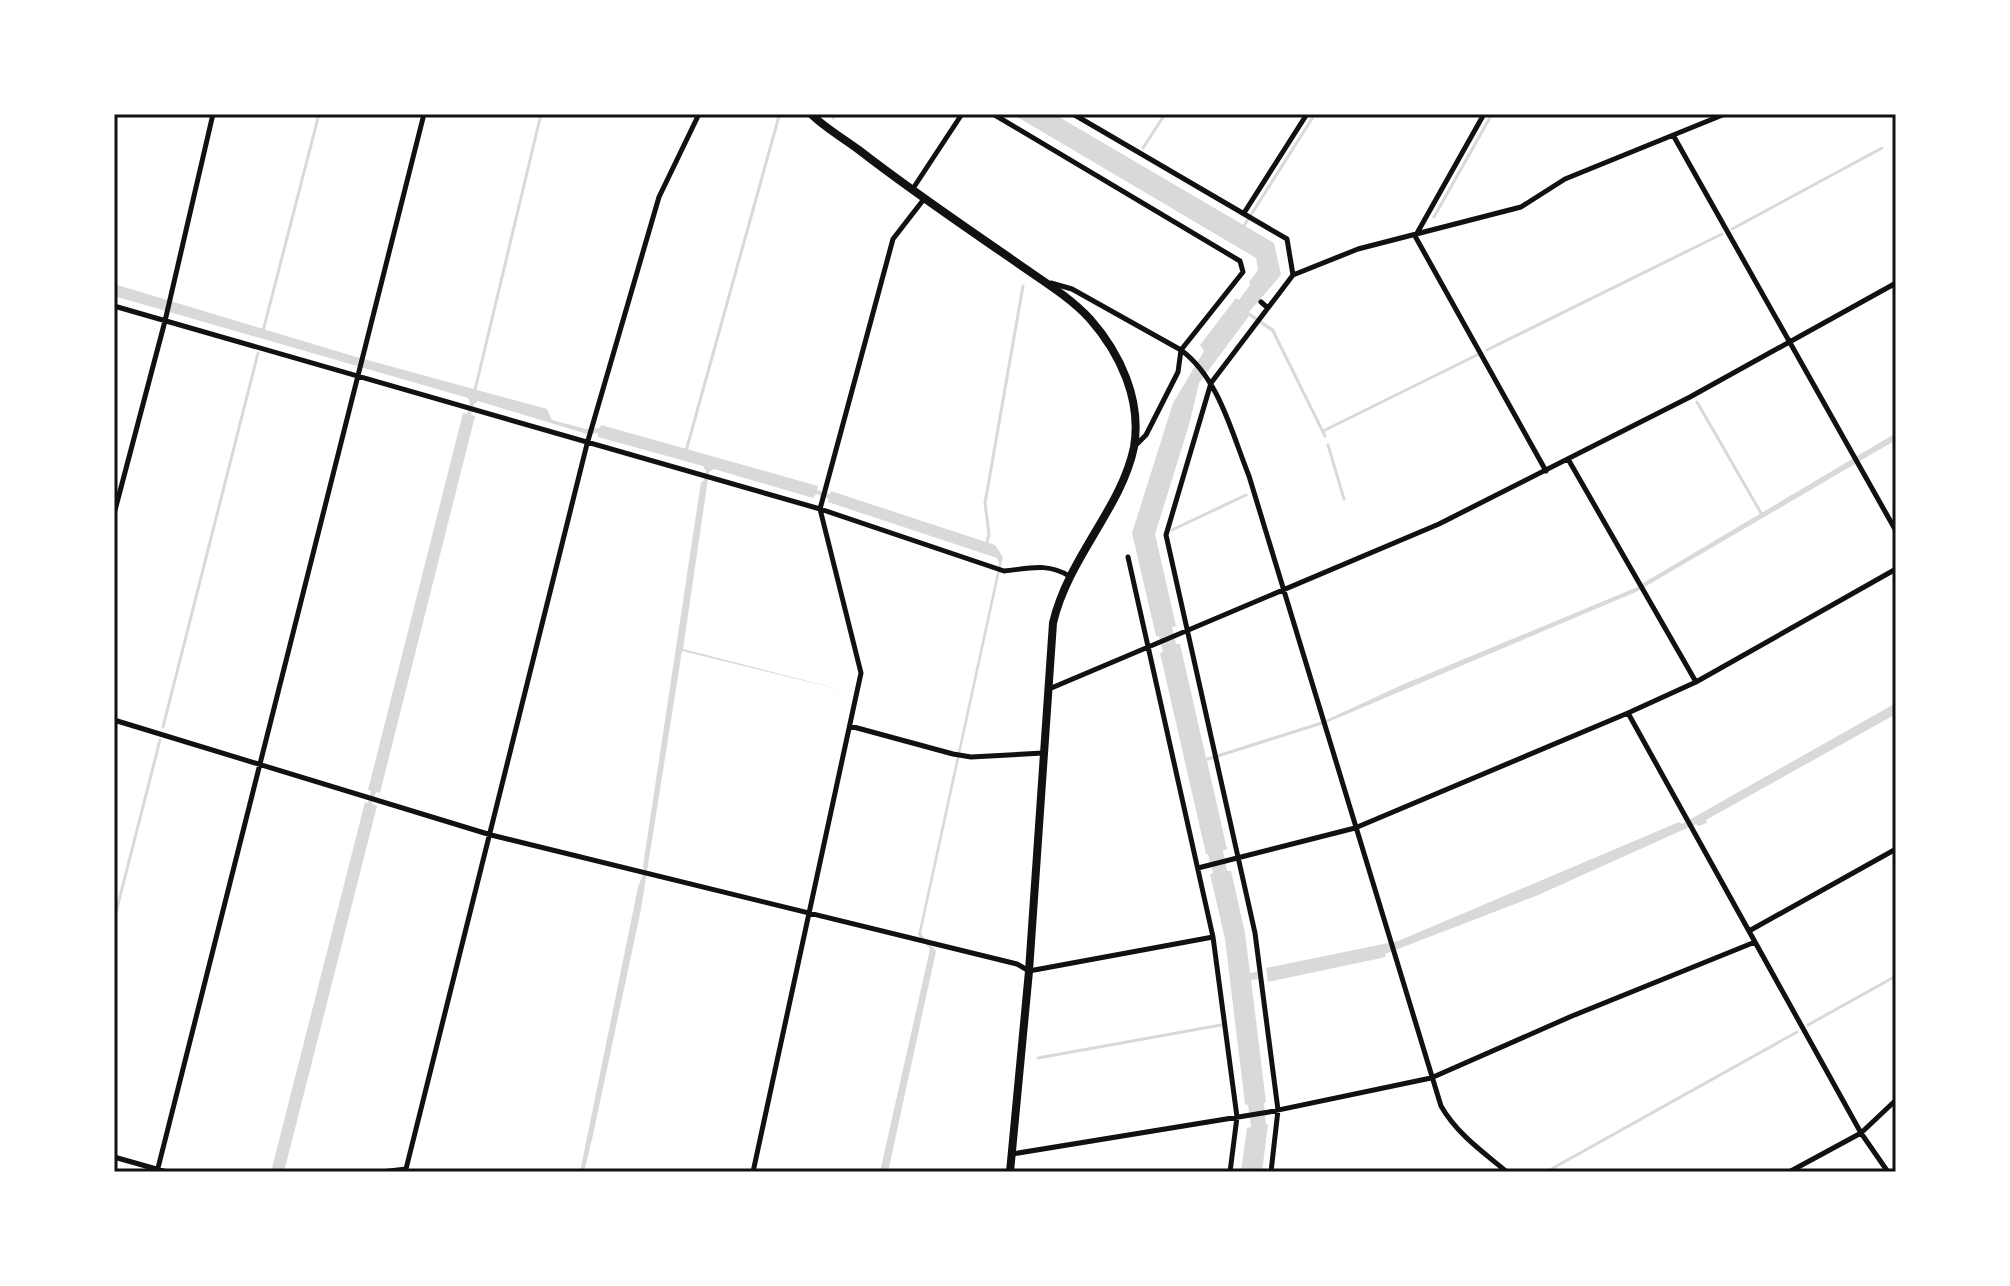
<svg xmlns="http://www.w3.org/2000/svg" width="2010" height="1286" font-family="'Sofia Sans Condensed',sans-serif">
	<rect width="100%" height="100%" fill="#fff"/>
	<path fill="#d9d9d9" d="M1012,114H1054L1274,243L1281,275L1249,312L1274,329L1277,335L1274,336L1272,332L1249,316L1199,383L1189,425L1155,534L1176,626L1172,627L1176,644H1180L1206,758L1326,720L1404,684L1635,588L1896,433V440L1636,592L1321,725L1207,761L1227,849L1223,851L1227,871H1231L1245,933L1250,973L1257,972L1258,979L1251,980L1266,1102L1264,1103L1266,1124H1268L1262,1172H1241L1247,1128L1251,1127L1248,1105L1245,1104L1225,939L1210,874L1213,873L1208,854H1206L1160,653L1163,652L1159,636H1156L1132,533L1173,403L1204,351L1200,345L1236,298L1239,300L1250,285L1249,282L1258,270L1256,258Z
		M114,284L353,356L547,409L552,420L586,429L600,428L601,425L818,486L817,490L830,494L831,491L995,545L1003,557L921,934L936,951L888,1172H880L930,949L918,935L999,563L997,558L828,502L829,499L816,494L813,498L714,469L709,472L683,649L850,692L682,651L641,909L593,1135L584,1172H580L638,887L644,871L643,866L701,482H703L706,471L703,466L598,437V433L587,434L478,401L474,404L471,415L475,416L380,793L376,792L372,804L377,806L284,1172H271L365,802L368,803L371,791L368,790L463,413L467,414L470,403L468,398L114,296Z
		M1896,703V714L1706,820L1707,823L1698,826L1696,824L1536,896L1385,954L1386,957L1268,982L1266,968L1398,941L1679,822L1682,824Z"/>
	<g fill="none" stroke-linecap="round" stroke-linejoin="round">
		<path stroke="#d9d9d9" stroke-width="3" d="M833,118L835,114
			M1143,148L1165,114
			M1434,217L1492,114
			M1242,229L1315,114
			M1732,229L1882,148
			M263,331L319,114
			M1275,335L1325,436
			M1487,350L1722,234
			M475,390L541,114
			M1697,402L1761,513
			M1323,431L1477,355
			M1328,445L1344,499
			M686,451L779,116
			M1172,530L1246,495
			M986,546L989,534L985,503L1023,286
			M163,727L258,353
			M114,920L160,740
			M1808,1025L1896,976
			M1038,1058L1221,1025
			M1546,1172L1797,1032"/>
		<path stroke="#111" stroke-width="5" d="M993,114L1240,261L1243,272L1181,350L1178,372L1146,435L1135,446
			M1073,114L1287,239L1293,275
			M1673,135L1896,531
			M912,190L962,114
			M1244,213L1307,114
			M1416,235L1484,114
			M1415,236L1546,471
			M1051,283L1072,289L1181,350C1219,378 1232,434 1249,476L1441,1106C1457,1134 1483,1152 1507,1172
			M1261,302L1268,308
			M114,306L820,509L1004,571C1027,569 1047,562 1069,576
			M1568,459L1696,682
			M114,514L165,321L213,114
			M1128,557L1213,937L1237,1117L1230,1172
			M1049,689L1439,524L1690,397L1896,283
			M1628,713L1861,1133L1888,1172
			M114,720L491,835L1017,964L1029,971L1213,937
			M850,726L953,754L971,757L1043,753
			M1198,868L1355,828L1628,713L1696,682L1896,569
			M1749,931L1896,849
			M1012,1154L1269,1112L1431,1078L1572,1016L1755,942
			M114,1157L167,1172
			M157,1172L424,114
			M381,1172L406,1169L587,444L659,197L699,114
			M753,1172L861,673L820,509L893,239L924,199
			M1271,1172L1278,1110L1255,933L1166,535L1211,383L1293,275L1358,249L1521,207L1565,179L1725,114
			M1789,1172L1861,1133L1896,1100"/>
		<path stroke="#111" stroke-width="8" d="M811,114C825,128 843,138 859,150C909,189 961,224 1013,260C1038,278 1069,296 1090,319C1120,353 1142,400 1134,447C1122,507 1068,558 1053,623L1029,971L1010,1172"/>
	</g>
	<rect width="2010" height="1286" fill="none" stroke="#ffffff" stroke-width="232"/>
	<rect x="116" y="116" width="1778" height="1054" fill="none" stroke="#111" stroke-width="3"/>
</svg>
